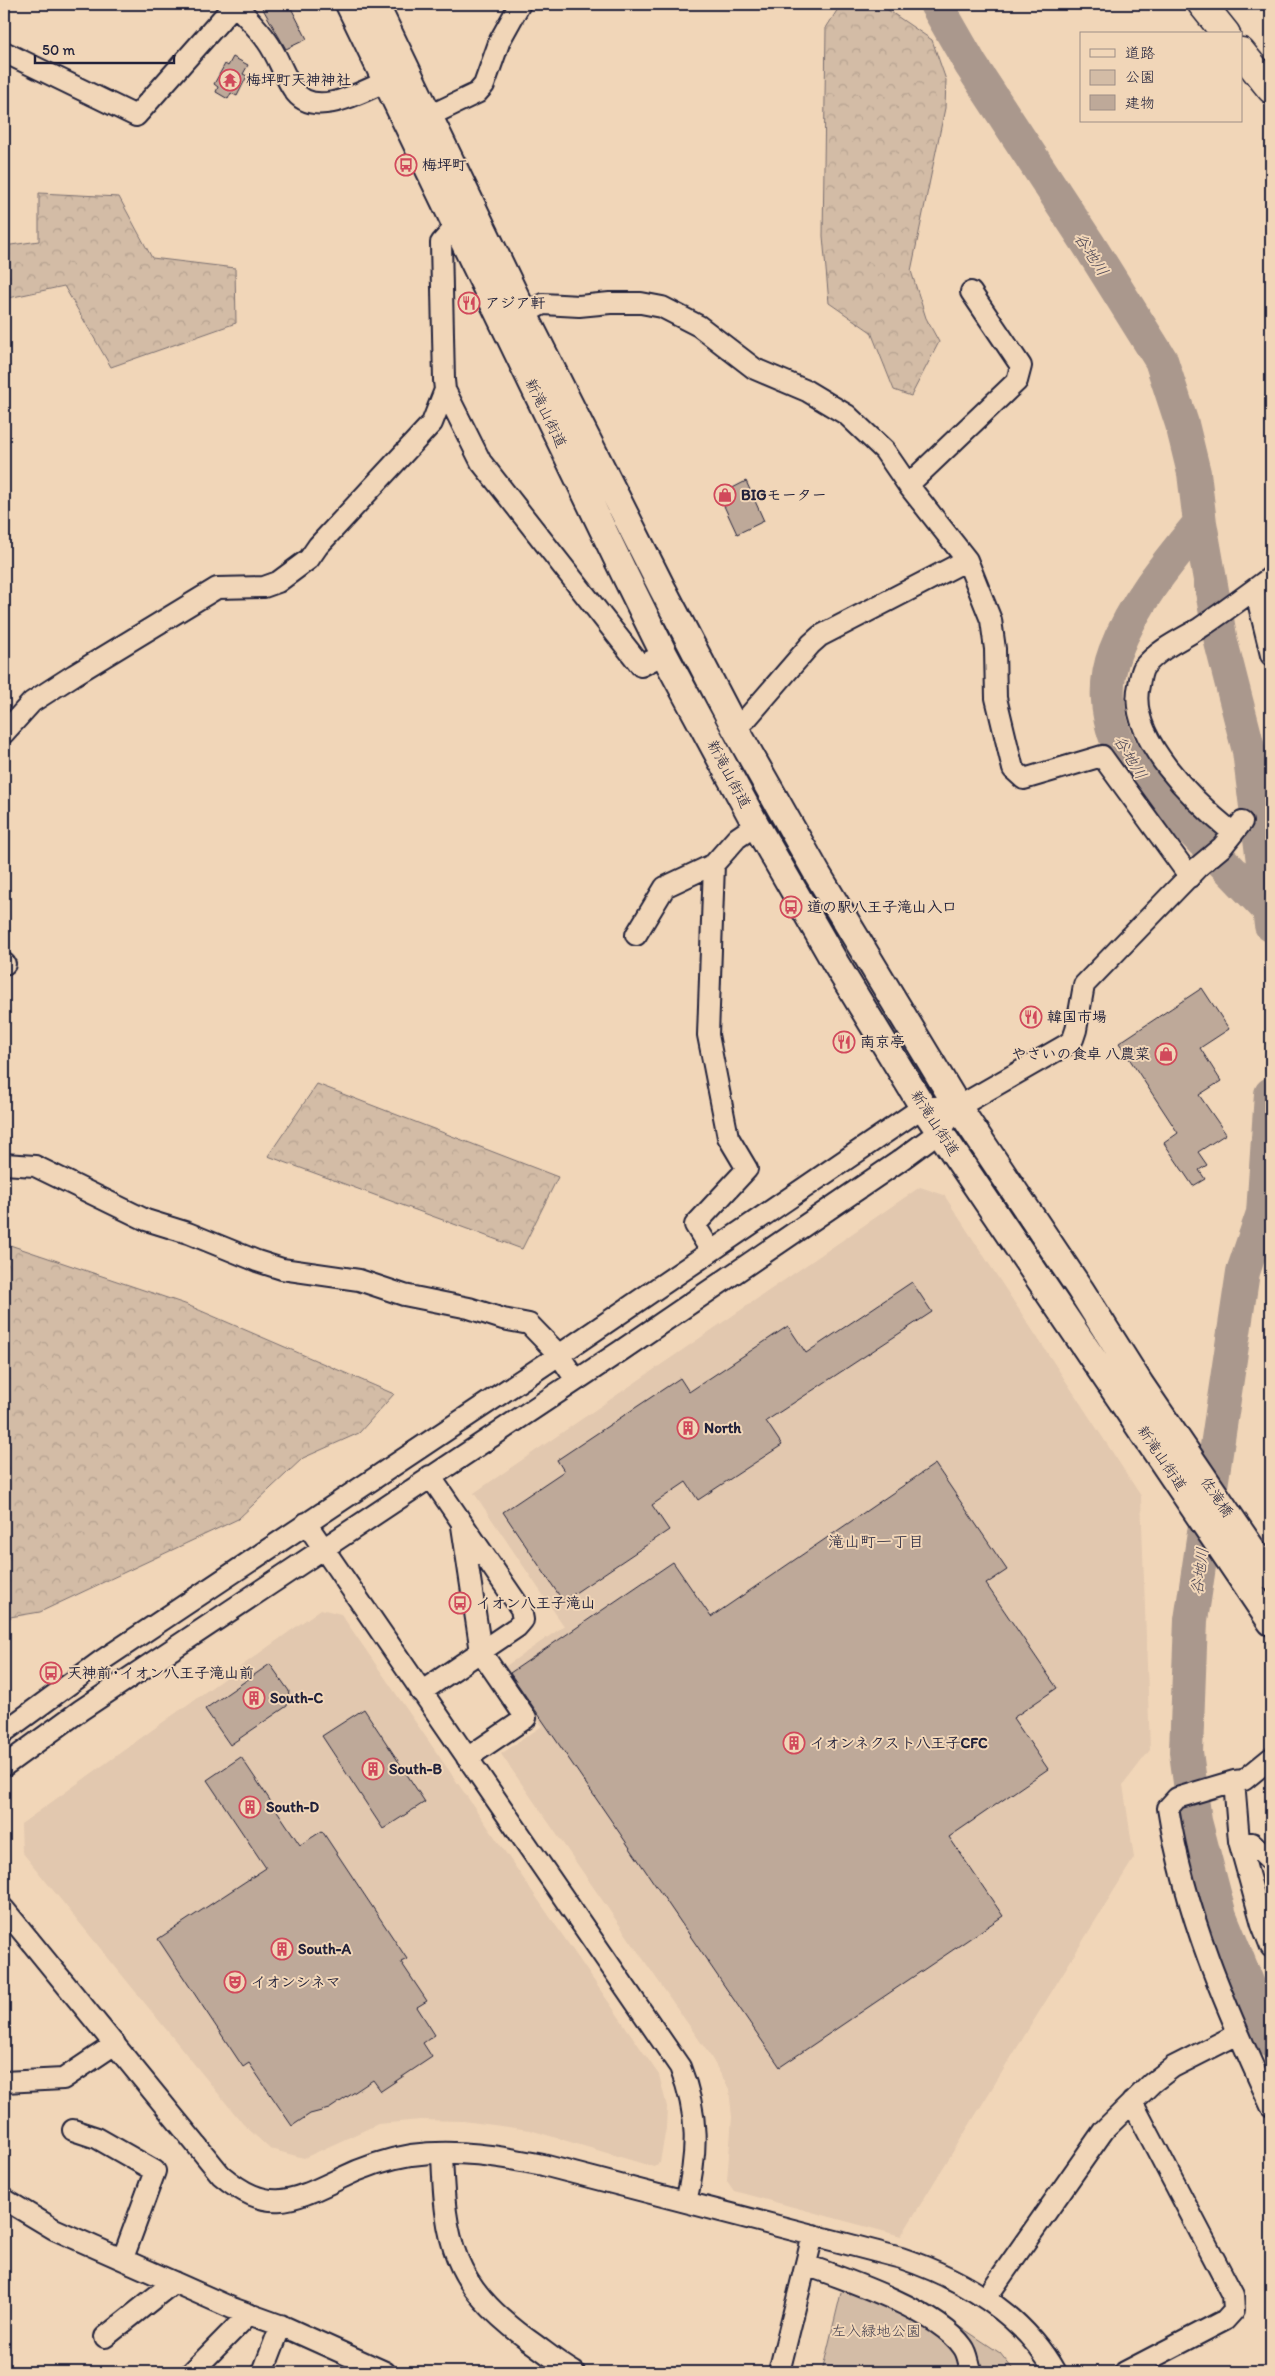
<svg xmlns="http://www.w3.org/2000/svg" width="1275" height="2376" font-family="Itim,'Klee One',sans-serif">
	<defs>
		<pattern id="forest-crowns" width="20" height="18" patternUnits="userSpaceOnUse" patternTransform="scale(1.25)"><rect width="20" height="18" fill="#d3bca6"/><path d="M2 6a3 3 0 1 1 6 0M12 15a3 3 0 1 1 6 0" fill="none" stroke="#b5a190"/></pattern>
	</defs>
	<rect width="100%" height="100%" fill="#f1d6b8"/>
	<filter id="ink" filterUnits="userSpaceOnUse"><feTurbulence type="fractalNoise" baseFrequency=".02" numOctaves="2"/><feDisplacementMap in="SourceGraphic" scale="10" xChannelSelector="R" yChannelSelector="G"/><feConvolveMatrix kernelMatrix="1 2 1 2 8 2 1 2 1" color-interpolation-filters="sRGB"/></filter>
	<g filter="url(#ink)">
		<path fill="#e2c8af" d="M920,1187L944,1195L1141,1496L1150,1750L1123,1785L1134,1858L901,2236L734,2191L727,2181L732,2117L729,2089L711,2057L501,1754L542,1726L503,1668L564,1626L474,1493Z
			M321,1609L341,1614L659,2075L667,2107L666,2128L660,2162L654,2167L530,2130L463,2121L420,2120L378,2124L304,2158L270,2149L243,2124L22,1852L21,1824Z"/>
		<path fill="url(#forest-crowns)" stroke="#7a6f70" d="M841,4H879L932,40L946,80L945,108L911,271L926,318L939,342L911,396L894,390L871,332L829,303L823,236L826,28Z
			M39,193L119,197L152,258L235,268L236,323L111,367L64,286L4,299V246L39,241Z
			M317,1084L558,1177L522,1249L268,1156Z
			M4,1243L185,1304L394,1394L359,1433L303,1458L238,1519L40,1612L4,1618Z"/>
		<path fill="#d3bca6" stroke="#7a6f70" d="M862,2282L929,2306L1000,2353L1015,2372H822L841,2293Z"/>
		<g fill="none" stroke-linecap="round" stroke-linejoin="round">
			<path stroke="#74696c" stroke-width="5.5" d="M1263,1213L1271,1223"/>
			<path stroke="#aa988d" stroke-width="34" d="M936,4L971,65L1089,245L1161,360L1182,424L1194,473L1200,523L1221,642L1249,751L1271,925
				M1200,523C1167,563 1133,604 1115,652C1104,681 1106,713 1117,741C1129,769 1161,799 1182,820C1211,850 1240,880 1269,910
				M1271,1094L1263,1213L1243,1272L1191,1620L1186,1752L1195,1821L1220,1916L1271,2041"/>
		</g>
		<path fill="#bea999" stroke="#22223b" d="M260,4H289L307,39L286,49Z
			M233,57L248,65L243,74L247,76L237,96L231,93L228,99L216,92L218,87L214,84L225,64L228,66Z
			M746,481L764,521L737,534L719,495Z
			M1202,988L1229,1029L1200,1048L1221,1081L1199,1095L1226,1134L1198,1152L1207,1165L1199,1170L1205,1179L1193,1186L1164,1143L1178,1133L1119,1043Z
			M912,1282L932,1312L766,1421L782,1445L698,1500L686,1482L652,1505L669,1530L563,1601L503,1512L564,1471L557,1460L680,1378L689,1392L788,1326L806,1353Z
			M935,1464L1007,1570L986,1584L1057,1688L1013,1718L1048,1769L949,1837L1003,1916L780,2067L510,1673L673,1562L711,1617Z
			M270,1664L289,1691L287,1706L230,1745L205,1709Z
			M364,1709L425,1802L383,1829L322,1736Z
			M241,1757L300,1845L322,1831L407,1959L401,1962L427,2001L417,2007L435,2035L423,2043L432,2057L381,2091L373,2080L329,2109L310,2114L292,2126L249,2063L243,2067L158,1939L266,1868L207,1780Z"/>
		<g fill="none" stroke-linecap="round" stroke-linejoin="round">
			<g stroke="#22223b" stroke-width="24">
				<path id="minor" d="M235,4C245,16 258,28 267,41C278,56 283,74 293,89C312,120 360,93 386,81
					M4,52L136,116L235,4
					M429,116L477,93L484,85L500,40L520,4
					M455,227L441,243L444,380L445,390L481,462L641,666L664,654
					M524,314L543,304L579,306L610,303H641L662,307L699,326L755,369L807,391L847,415L884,450L908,485L967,560L991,620L995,649L996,698L1013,769L1024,779L1102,756L1190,877
					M908,485L1017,381L1021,366L971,292
					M1255,589L1271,655
					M735,728L748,717L811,644L820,636L967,560
					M4,733L32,702L74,675L217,588L264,587L278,582L309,559L318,546L432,423L445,390
					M1233,833C1196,803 1126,737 1139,685C1140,679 1141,672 1144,667C1159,649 1180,640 1200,628C1224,612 1248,594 1271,577
					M636,935L665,887L714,864
					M4,963L5,964
					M4,1164L35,1166L146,1220L188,1233L257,1261L282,1269L359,1280L404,1295L469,1308L503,1319L529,1324L559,1355L576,1380
					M711,1251L695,1225L747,1169L728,1137L708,1035L714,864L737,838L756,825
					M306,1523L680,2067C699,2115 698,2152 686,2202
					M462,1526L481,1652L526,1718L467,1758
					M421,1692L517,1627L523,1620L521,1609L430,1476
					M4,1732L101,1661L559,1355L923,1107H958
					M1271,1758L1244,1780L1234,1781L1177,1798L1168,1808C1185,1915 1226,2008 1271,2106
					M4,1766L81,1710L622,1350L898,1162L940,1131L958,1107L1066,1045L1073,1039L1076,1030L1084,985L1198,867L1222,847L1242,822
					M1234,1781L1239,1841L1262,1924L1271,1947
					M1239,1841L1252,1843L1271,1861
					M4,1909L221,2175C267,2213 289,2203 339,2179C361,2168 386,2159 411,2155C456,2149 499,2156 543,2165L901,2258C963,2279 1022,2313 1055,2372
					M4,2082L63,2079L115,2044
					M73,2130L97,2138L155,2171L123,2258
					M442,2153C445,2243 452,2283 527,2339C543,2350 558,2363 574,2372
					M4,2199L54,2229L232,2308L285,2327L385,2372
					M806,2265C848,2280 938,2311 963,2347C969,2355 968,2364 972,2372
					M986,2298L1104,2130L1152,2083L1173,2067L1238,2034
					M105,2337L174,2282
					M192,2372L249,2314
					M263,2372L281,2325
					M779,2372L813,2235
					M1125,2372L1225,2320L1234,2310L1233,2295L1132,2102"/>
			</g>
			<g stroke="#22223b" stroke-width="30">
				<path id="major" d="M349,4L623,571L664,654L756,825L836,964L923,1107L1271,1622
					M375,4L524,314L662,588L735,728L818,875L958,1107L1080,1289L1140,1384L1271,1577"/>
			</g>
			<g stroke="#22223b" stroke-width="31">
				<path id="highway" d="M1202,4L1226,34
					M1241,52L1271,89"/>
			</g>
			<use href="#minor" stroke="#f1d6b8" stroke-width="20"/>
			<use href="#major" stroke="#f1d6b8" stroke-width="26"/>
			<use href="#highway" stroke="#f1d6b8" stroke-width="28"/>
		</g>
	</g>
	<defs>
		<g id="temple-ring" transform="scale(1.125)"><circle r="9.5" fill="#f1d6b8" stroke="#d1495b" stroke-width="1.5"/><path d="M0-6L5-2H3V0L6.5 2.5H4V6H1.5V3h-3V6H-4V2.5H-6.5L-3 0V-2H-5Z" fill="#d1495b"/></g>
		<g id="bus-ring" transform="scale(1.125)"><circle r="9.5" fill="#f1d6b8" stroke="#d1495b" stroke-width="1.5"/><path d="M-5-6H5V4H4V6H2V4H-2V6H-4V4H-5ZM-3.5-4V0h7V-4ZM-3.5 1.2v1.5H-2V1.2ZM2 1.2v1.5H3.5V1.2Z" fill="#d1495b"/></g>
		<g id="restaurant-ring" transform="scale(1.125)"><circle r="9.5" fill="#f1d6b8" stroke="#d1495b" stroke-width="1.5"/><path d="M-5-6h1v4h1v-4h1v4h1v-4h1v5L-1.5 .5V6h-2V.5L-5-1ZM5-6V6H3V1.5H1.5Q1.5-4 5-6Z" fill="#d1495b"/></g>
		<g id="shop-ring" transform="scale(1.125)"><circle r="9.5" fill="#f1d6b8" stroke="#d1495b" stroke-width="1.5"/><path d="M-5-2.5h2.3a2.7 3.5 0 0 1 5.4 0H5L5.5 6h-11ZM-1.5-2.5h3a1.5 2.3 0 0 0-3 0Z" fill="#d1495b"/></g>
		<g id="building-ring" transform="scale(1.125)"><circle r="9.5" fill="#f1d6b8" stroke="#d1495b" stroke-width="1.5"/><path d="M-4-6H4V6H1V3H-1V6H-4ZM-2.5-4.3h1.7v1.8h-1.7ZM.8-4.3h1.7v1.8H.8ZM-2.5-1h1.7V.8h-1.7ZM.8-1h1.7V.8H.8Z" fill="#d1495b"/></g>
		<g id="theatre-ring" transform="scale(1.125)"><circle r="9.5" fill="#f1d6b8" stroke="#d1495b" stroke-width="1.5"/><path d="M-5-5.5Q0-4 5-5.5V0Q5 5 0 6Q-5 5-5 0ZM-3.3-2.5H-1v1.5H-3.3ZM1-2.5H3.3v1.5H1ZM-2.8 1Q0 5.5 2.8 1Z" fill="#d1495b"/></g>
	</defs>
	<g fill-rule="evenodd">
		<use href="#temple-ring" x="230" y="80"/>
		<use href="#bus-ring" x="406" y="165"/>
		<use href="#restaurant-ring" x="469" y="303"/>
		<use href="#shop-ring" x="725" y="495"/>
		<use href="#bus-ring" x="791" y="907"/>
		<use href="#restaurant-ring" x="1031" y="1017"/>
		<use href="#restaurant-ring" x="844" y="1042"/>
		<use href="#shop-ring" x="1166" y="1054"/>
		<use href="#building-ring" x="688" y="1428"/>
		<use href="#bus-ring" x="460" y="1603"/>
		<use href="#bus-ring" x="51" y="1673"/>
		<use href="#building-ring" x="254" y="1698"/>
		<use href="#building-ring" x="794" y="1743"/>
		<use href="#building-ring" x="373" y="1769"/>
		<use href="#building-ring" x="250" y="1807"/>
		<use href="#building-ring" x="282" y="1949"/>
		<use href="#theatre-ring" x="235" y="1982"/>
	</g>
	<g text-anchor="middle" stroke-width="4" stroke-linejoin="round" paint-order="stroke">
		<g font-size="15" font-weight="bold" fill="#22223b" stroke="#f1d6b8" text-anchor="start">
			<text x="246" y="85">梅坪町天神神社</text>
			<text x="422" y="170">梅坪町</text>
			<text x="485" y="308">アジア軒</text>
			<text x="741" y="500">BIGモーター</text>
			<text x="807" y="912">道の駅八王子滝山入口</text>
			<text x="1047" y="1022">韓国市場</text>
			<text x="860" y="1047">南京亭</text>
			<text x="1150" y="1059" text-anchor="end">やさいの食卓 八農菜</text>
			<text x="704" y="1433">North</text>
			<text x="476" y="1608">イオン八王子滝山</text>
			<text x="67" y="1678">天神前･イオン八王子滝山前</text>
			<text x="270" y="1703">South-C</text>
			<text x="810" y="1748">イオンネクスト八王子CFC</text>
			<text x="389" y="1774">South-B</text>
			<text x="266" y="1812">South-D</text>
			<text x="298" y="1954">South-A</text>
			<text x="251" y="1987">イオンシネマ</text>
		</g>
		<g font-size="15" fill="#22223b" stroke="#f1d6b8">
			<text transform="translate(546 413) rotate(64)" y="5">新滝山街道</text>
			<text transform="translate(729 774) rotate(62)" y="5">新滝山街道</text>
			<text transform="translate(935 1123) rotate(57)" y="5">新滝山街道</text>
			<text transform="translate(1162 1458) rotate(56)" y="5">新滝山街道</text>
			<text transform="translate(1217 1497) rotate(56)" y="5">佐滝橋</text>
		</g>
		<g font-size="15" fill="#454150" stroke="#f1d6b8">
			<text x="876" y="2336">左入緑地公園</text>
		</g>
		<g font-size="16" font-style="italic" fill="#4b4554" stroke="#f1d6b8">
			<text transform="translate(1092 254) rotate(57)" y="6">谷地川</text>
			<text transform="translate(1131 757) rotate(59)" y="6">谷地川</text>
			<text transform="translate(1199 1571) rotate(-82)" y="6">谷地川</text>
		</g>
		<g font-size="16" fill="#22223b" stroke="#f1d6b8">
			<text x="876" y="1547">滝山町一丁目</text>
		</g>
	</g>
	<rect width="1275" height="2376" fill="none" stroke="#f1d6b8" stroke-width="20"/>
	<rect x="10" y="10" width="1255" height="2356" fill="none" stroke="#22223b" stroke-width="2" filter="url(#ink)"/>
	<rect x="1080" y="32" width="162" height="90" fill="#f1d6b8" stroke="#9e8e86"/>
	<rect x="1090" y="49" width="25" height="8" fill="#f1d6b8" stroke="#9e8e86"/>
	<text x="1125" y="58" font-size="15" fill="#22223b">道路</text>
	<rect x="1090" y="70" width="25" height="15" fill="#d3bca6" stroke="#9e8e86"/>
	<text x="1125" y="82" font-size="15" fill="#22223b">公園</text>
	<rect x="1090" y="95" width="25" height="15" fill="#bea999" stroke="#9e8e86"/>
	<text x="1125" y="108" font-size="15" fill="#22223b">建物</text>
	<path d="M35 55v8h139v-8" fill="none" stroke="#22223b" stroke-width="2.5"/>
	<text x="42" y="55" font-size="15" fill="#22223b" stroke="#f1d6b8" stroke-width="4" paint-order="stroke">50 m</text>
</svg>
